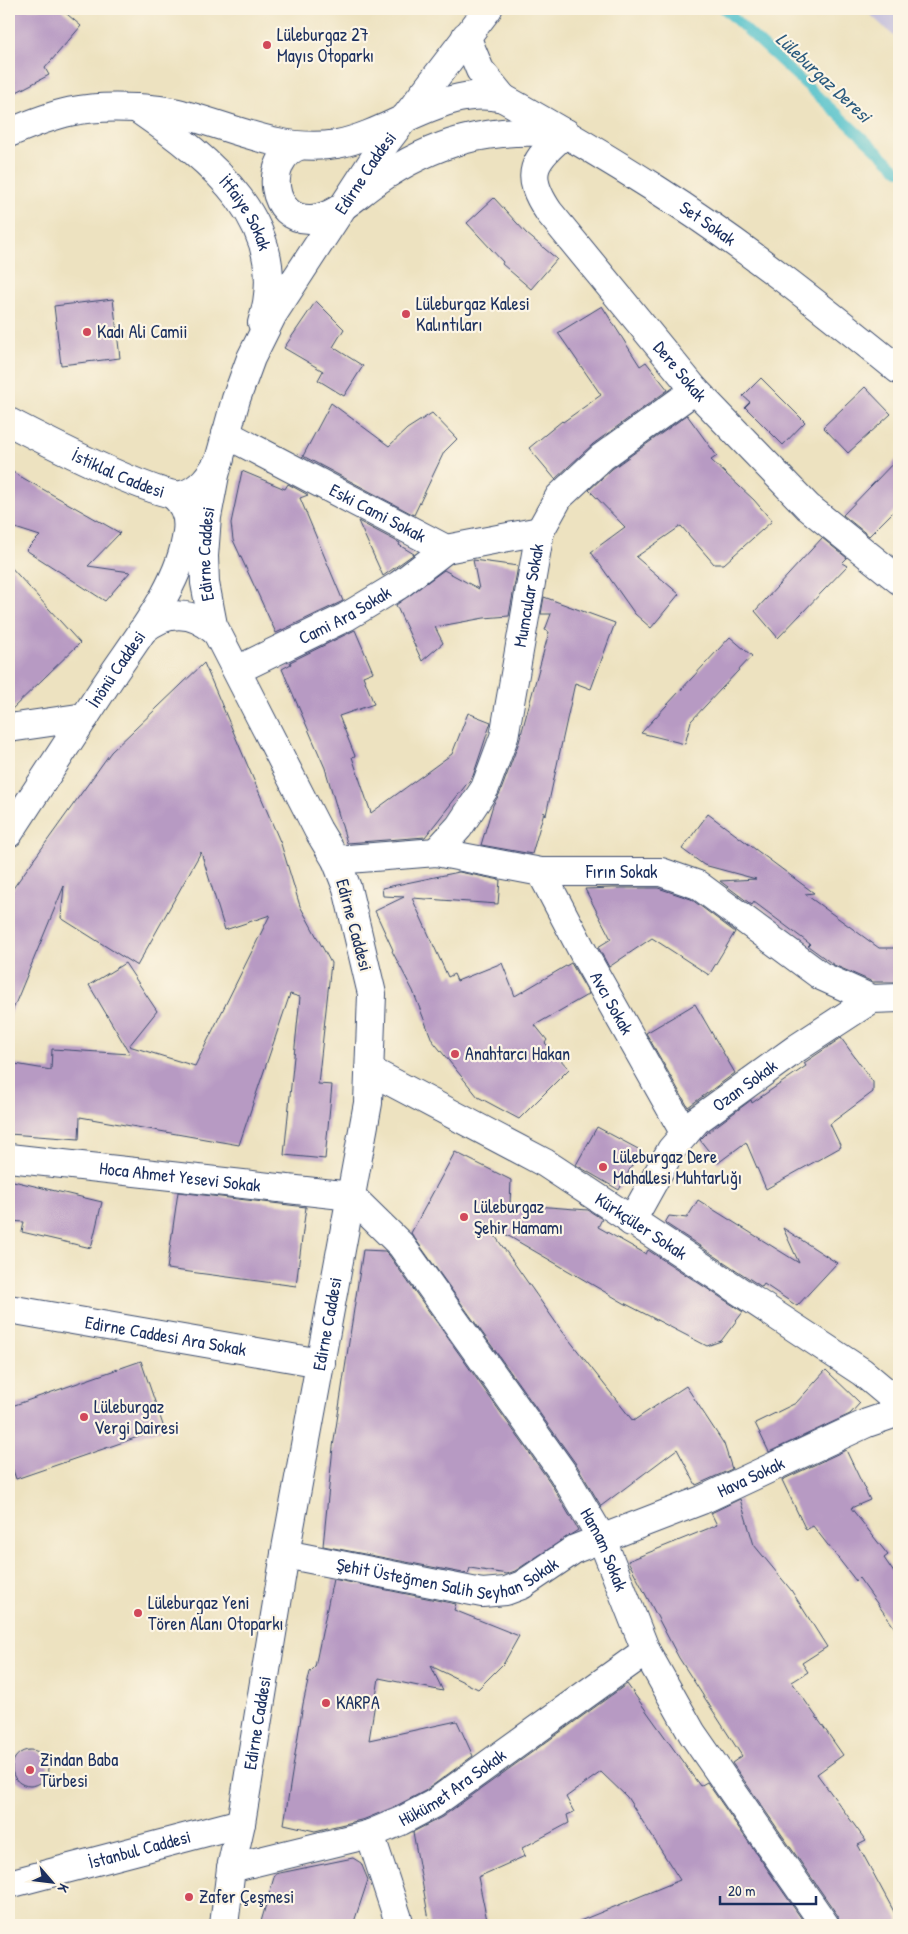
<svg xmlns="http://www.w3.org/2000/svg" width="908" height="1934" font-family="'Patrick Hand',sans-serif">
	<rect width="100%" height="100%" fill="#fcf5e5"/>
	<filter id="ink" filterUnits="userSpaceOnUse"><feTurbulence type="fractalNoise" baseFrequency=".02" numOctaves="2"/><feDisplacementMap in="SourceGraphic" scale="10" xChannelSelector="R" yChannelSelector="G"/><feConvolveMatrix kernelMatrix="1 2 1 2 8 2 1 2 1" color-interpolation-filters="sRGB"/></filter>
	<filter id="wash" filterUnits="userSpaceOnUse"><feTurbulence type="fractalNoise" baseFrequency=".0096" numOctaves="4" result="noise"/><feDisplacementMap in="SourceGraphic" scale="20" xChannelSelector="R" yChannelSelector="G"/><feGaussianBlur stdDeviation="1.12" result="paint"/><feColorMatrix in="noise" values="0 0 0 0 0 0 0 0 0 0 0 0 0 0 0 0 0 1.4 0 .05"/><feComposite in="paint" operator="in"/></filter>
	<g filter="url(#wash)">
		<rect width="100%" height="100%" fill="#ede2c0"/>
		<path fill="#c5c0db" d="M864,9H899V41Z"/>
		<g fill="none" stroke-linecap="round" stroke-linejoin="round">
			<path stroke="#53c1cb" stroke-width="10" d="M724,9L899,171"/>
		</g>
		<g id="blocks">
			<path fill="#b79ac3" d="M9,9H61L81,26L45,68L49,75L9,96Z
				M494,198L527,234L557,259L531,289L502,264L503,262L467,223Z
				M113,299L120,358L61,365L54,306Z
				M316,301L344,329L333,347L363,366L344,396L318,380L323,371L284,348Z
				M602,306L640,366L646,362L668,390L593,444L555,479L529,448L562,421L563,422L601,395L558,333Z
				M761,378L805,422L783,445L745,407L750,402L743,396Z
				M865,387L891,414L848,453L823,427Z
				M331,403L389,446L407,429L432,413L457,439L444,452L414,515L303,456Z
				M687,415L717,456L711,460L754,500L772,521L724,564H714L681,526L636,557L679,594L651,628L635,614L591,552L625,527L589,490L612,469Z
				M899,457V506L869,536L843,515Z
				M9,470L120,533L88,566L130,572L105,601L26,550L40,536L9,526Z
				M242,471L285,489L288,484L308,495L300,498L343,601L276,633L233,540L231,523Z
				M358,521L400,543L399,545L414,554L383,576Z
				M822,538L847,558L842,563L847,566L778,638L755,611Z
				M473,560L518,566L509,616L484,618L435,627L443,643L422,661L396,605L444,570L479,589Z
				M9,565L80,643L9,712Z
				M544,597L615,623L591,689L575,683L546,815L544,812L532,854L481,845L493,805L500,793L519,742L549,632L545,630L551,614H541Z
				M355,630L373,672L363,676L374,704L339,716L355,756L352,757L371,813L452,754L468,713L491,722L473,776L425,837L347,843L325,768L282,669L291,664L290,662Z
				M730,637L752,656L691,721L685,744L641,733Z
				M204,663L281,844L300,906L331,963L318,1084L332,1085L325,1159L284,1155L300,997L290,994L239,1145L80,1117L79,1139L9,1134V1063L51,1070L52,1049L130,1054L89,985L125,963L157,1011L129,1046L195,1066L270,915L225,930L201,852L137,966L61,918L64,886L9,1019V894L111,752Z
				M708,814L814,893L805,894L879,948H899V982H873L834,965L808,946L810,944L754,902L752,905L720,881L756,879L704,865L682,849Z
				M459,872L500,880L498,904L412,898L448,977L454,974L457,981L502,963L515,996L571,963L589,994L535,1025L547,1040L545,1043L569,1069L519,1119L478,1097L432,1040L413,991L392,951L393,950L375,911L404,897L383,896L382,888Z
				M613,888H658L691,899L735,932L709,975L652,938L609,967L598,947L611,939L585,889Z
				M695,1004L735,1073L688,1107L646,1033Z
				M841,1038L873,1082V1092L830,1124L841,1147L766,1189L746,1142L718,1163L700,1140L707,1133L751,1100L752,1103L806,1066L804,1063Z
				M597,1127L640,1150L619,1190L576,1165Z
				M455,1152L511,1180L510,1204L588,1210L602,1219L598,1227L646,1254L648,1250L743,1312L721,1341L707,1346L624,1303L486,1223L559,1327L633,1421L686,1386L724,1444L732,1469L696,1485L677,1449L601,1506L576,1464L411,1233Z
				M9,1180L102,1202L91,1248L22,1232L24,1222L9,1221Z
				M178,1192L306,1207L296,1286L167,1269Z
				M698,1200L799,1263L783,1228L837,1263L797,1306L764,1284L762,1287L665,1223L669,1216L687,1218Z
				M363,1250L385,1251L389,1255L550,1482L578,1530L515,1571L507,1574L470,1568L468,1574L323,1546L333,1447Z
				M141,1361L164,1428L16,1479L9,1458V1407Z
				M826,1370L860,1403L850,1414L769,1452L755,1423L796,1403Z
				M846,1450L870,1500L851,1508L888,1555L884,1558L899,1580V1634L859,1578L856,1581L813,1526L806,1530L782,1480Z
				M740,1499L754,1545L791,1590L827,1647L802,1663L808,1672L792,1682L843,1755L817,1774L866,1841L858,1845L899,1921V1925H840L838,1916L732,1763L742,1756L679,1658L628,1561L717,1525L711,1513Z
				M333,1579L456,1604L454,1610L519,1636L504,1663L478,1689L431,1666L443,1691L379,1678L369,1740L457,1721L473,1756L425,1791L394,1807L365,1819L315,1831L284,1824L303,1704L310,1672L315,1667Z
				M627,1684L700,1786L707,1782L806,1925H570L680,1880L627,1797L601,1772L566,1797L574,1812L567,1815L569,1823L522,1848L525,1856L478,1877L488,1925H430L413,1832L442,1817Z
				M12 1768a18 18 0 1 1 36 0a18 18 0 1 1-36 0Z
				M353,1858L361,1863L368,1880L353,1925H260L275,1874Z"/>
		</g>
	</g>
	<g filter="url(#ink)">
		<use href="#blocks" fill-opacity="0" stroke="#3a4a6d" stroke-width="1"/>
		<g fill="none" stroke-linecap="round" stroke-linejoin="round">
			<g stroke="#3a4a6d" stroke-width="30">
				<g id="street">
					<path id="s1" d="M566,133C533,160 523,174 549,212L695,390L808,507L899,580"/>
					<path id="s2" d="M226,434L446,549L540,531"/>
					<path id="s3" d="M237,670L346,617L399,585L446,549"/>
					<path d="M9,728L85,717"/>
					<path id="s4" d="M436,852L459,827L485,788L504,737L540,531L559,497L602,457L695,390"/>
					<path id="s5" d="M336,860L436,852L541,872H661L698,885L821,976L872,999"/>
					<path id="s6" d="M541,872L584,954L685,1134"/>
					<path id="s7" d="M369,1070L545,1163L862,1372L899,1403"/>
					<path id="s8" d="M9,1158L351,1196L401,1245L563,1473L601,1537L646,1651L692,1733L825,1925"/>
					<path id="s9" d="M631,1222L671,1150L696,1121L797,1048L872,999L899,998"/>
					<path id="s10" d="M9,1309L321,1363"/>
					<path id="s11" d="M285,1554L482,1593L506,1591L522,1585L575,1549L702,1500L867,1423L899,1412"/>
					<path d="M370,1834L400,1925"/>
					<path id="s12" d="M231,1868L370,1834L401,1821L433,1804L646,1651"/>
				</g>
			</g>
			<g stroke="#3a4a6d" stroke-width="30">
				<g id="secondary">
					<path d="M9,133C58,112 82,105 136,108"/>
					<path id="s13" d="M9,422C36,436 158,499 182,495C200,491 211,474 220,459"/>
					<path d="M142,631C166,610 193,610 216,632"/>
					<path id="s14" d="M9,833C41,784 73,735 105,686C134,641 181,586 187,532C189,518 184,504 173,495"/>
				</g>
			</g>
			<g stroke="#3a4a6d" stroke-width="30">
				<g id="primary">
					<path d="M466,36L480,70L503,98"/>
					<path id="s15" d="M136,108C152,109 169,110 185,115C235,128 283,153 337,144C392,134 445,84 503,98C555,127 606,157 656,189C741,243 821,307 899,370"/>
					<path id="s16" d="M139,110C210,159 294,225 262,323"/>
					<path d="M299,146C263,159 270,222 312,219C337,217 357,194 377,181C435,141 489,127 559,133"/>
					<path id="s17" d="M9,1884L241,1823"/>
					<path id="s18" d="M224,1925L231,1868L241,1823L285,1554L368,1103L372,994L347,888L336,860L318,830L213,625L205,583L204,556L207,517L215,475L236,399L251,358L273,314L378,153L488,9"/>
				</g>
			</g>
			<use href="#street" stroke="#fff" stroke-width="28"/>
			<use href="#secondary" stroke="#fff" stroke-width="28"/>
			<use href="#primary" stroke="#fff" stroke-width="28"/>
		</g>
	</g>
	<g fill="#d1495b" stroke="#fcf5e5" stroke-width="2">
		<circle cx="267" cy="45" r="5"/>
		<circle cx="406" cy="314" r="5"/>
		<circle cx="87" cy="332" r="5"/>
		<circle cx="455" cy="1054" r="5"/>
		<circle cx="603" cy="1167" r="5"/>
		<circle cx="464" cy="1217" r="5"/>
		<circle cx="84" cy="1417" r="5"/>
		<circle cx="138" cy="1613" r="5"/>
		<circle cx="326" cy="1703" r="5"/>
		<circle cx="30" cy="1770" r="5"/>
		<circle cx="189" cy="1897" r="5"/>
	</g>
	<g text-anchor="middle" stroke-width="4.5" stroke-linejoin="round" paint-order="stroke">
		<g font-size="18" fill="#1b2f5e" stroke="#fcf5e5" text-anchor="start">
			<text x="277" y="41">Lüleburgaz 27<tspan x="277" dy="21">Mayıs Otoparkı</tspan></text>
			<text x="416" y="310">Lüleburgaz Kalesi<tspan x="416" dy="21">Kalıntıları</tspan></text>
			<text x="97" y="338">Kadı Ali Camii</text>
			<text x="465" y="1060">Anahtarcı Hakan</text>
			<text x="613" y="1163">Lüleburgaz Dere<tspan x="613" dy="21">Mahallesi Muhtarlığı</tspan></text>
			<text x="474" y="1213">Lüleburgaz<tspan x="474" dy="21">Şehir Hamamı</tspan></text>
			<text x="94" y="1413">Lüleburgaz<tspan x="94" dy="21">Vergi Dairesi</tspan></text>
			<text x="148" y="1609">Lüleburgaz Yeni<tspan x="148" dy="21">Tören Alanı Otoparkı</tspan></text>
			<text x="336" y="1709">KARPA</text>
			<text x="40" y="1766">Zindan Baba<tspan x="40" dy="21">Türbesi</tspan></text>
			<text x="199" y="1903">Zafer Çeşmesi</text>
		</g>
		<g font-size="18" fill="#1b2f5e" stroke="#fcf5e5">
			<text dy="6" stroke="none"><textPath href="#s18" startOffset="1840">Edirne Caddesi</textPath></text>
			<text dy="6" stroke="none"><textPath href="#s16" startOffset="150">İtfaiye Sokak</textPath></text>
			<text dy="6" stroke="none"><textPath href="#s15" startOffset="621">Set Sokak</textPath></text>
			<text dy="6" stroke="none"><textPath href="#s1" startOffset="301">Dere Sokak</textPath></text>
			<text dy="6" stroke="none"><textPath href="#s13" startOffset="121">İstiklal Caddesi</textPath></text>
			<text dy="6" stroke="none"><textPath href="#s2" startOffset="171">Eski Cami Sokak</textPath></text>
			<text dy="6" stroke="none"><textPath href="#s18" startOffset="1420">Edirne Caddesi</textPath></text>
			<text dy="6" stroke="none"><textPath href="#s4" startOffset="279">Mumcular Sokak</textPath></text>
			<text dy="6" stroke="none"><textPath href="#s3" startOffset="121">Cami Ara Sokak</textPath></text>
			<text dy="6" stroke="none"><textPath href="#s14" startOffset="196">İnönü Caddesi</textPath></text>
			<text dy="6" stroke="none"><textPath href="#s5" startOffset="288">Fırın Sokak</textPath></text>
			<text transform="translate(354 925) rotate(75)" y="6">Edirne Caddesi</text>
			<text dy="6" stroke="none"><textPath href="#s6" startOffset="149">Avcı Sokak</textPath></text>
			<text dy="6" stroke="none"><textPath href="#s9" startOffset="181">Ozan Sokak</textPath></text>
			<text dy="6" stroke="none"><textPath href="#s8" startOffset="172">Hoca Ahmet Yesevi Sokak</textPath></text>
			<text dy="6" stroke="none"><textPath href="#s7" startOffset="314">Kürkçüler Sokak</textPath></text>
			<text dy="6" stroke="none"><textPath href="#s18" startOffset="610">Edirne Caddesi</textPath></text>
			<text dy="6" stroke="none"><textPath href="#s10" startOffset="159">Edirne Caddesi Ara Sokak</textPath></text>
			<text dy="6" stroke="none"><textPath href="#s11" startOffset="496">Hava Sokak</textPath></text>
			<text dy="6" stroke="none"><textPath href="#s8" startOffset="781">Hamam Sokak</textPath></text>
			<text dy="6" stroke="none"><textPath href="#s11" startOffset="168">Şehit Üsteğmen Salih Seyhan Sokak</textPath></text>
			<text dy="6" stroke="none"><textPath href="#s18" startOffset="205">Edirne Caddesi</textPath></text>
			<text dy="6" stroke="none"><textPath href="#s12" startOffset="238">Hükümet Ara Sokak</textPath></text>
			<text dy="6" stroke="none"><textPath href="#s17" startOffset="135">İstanbul Caddesi</textPath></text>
		</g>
		<g font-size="19" font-style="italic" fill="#2c5b7f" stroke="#fcf5e5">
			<text transform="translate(824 77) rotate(43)" y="7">Lüleburgaz Deresi</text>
		</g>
	</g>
	<rect width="908" height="1934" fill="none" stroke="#fcf5e5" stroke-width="30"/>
	<g transform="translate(52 1882) rotate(118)" stroke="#fcf5e5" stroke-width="4" paint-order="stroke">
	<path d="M0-4L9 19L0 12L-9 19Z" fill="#1b2f5e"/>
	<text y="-8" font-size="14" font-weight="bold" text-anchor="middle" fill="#1b2f5e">K</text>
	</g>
	<path d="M720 1896v8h96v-8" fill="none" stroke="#1b2f5e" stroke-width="2.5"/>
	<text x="728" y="1896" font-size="15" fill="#1b2f5e" stroke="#fcf5e5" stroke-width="4" paint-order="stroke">20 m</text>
</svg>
